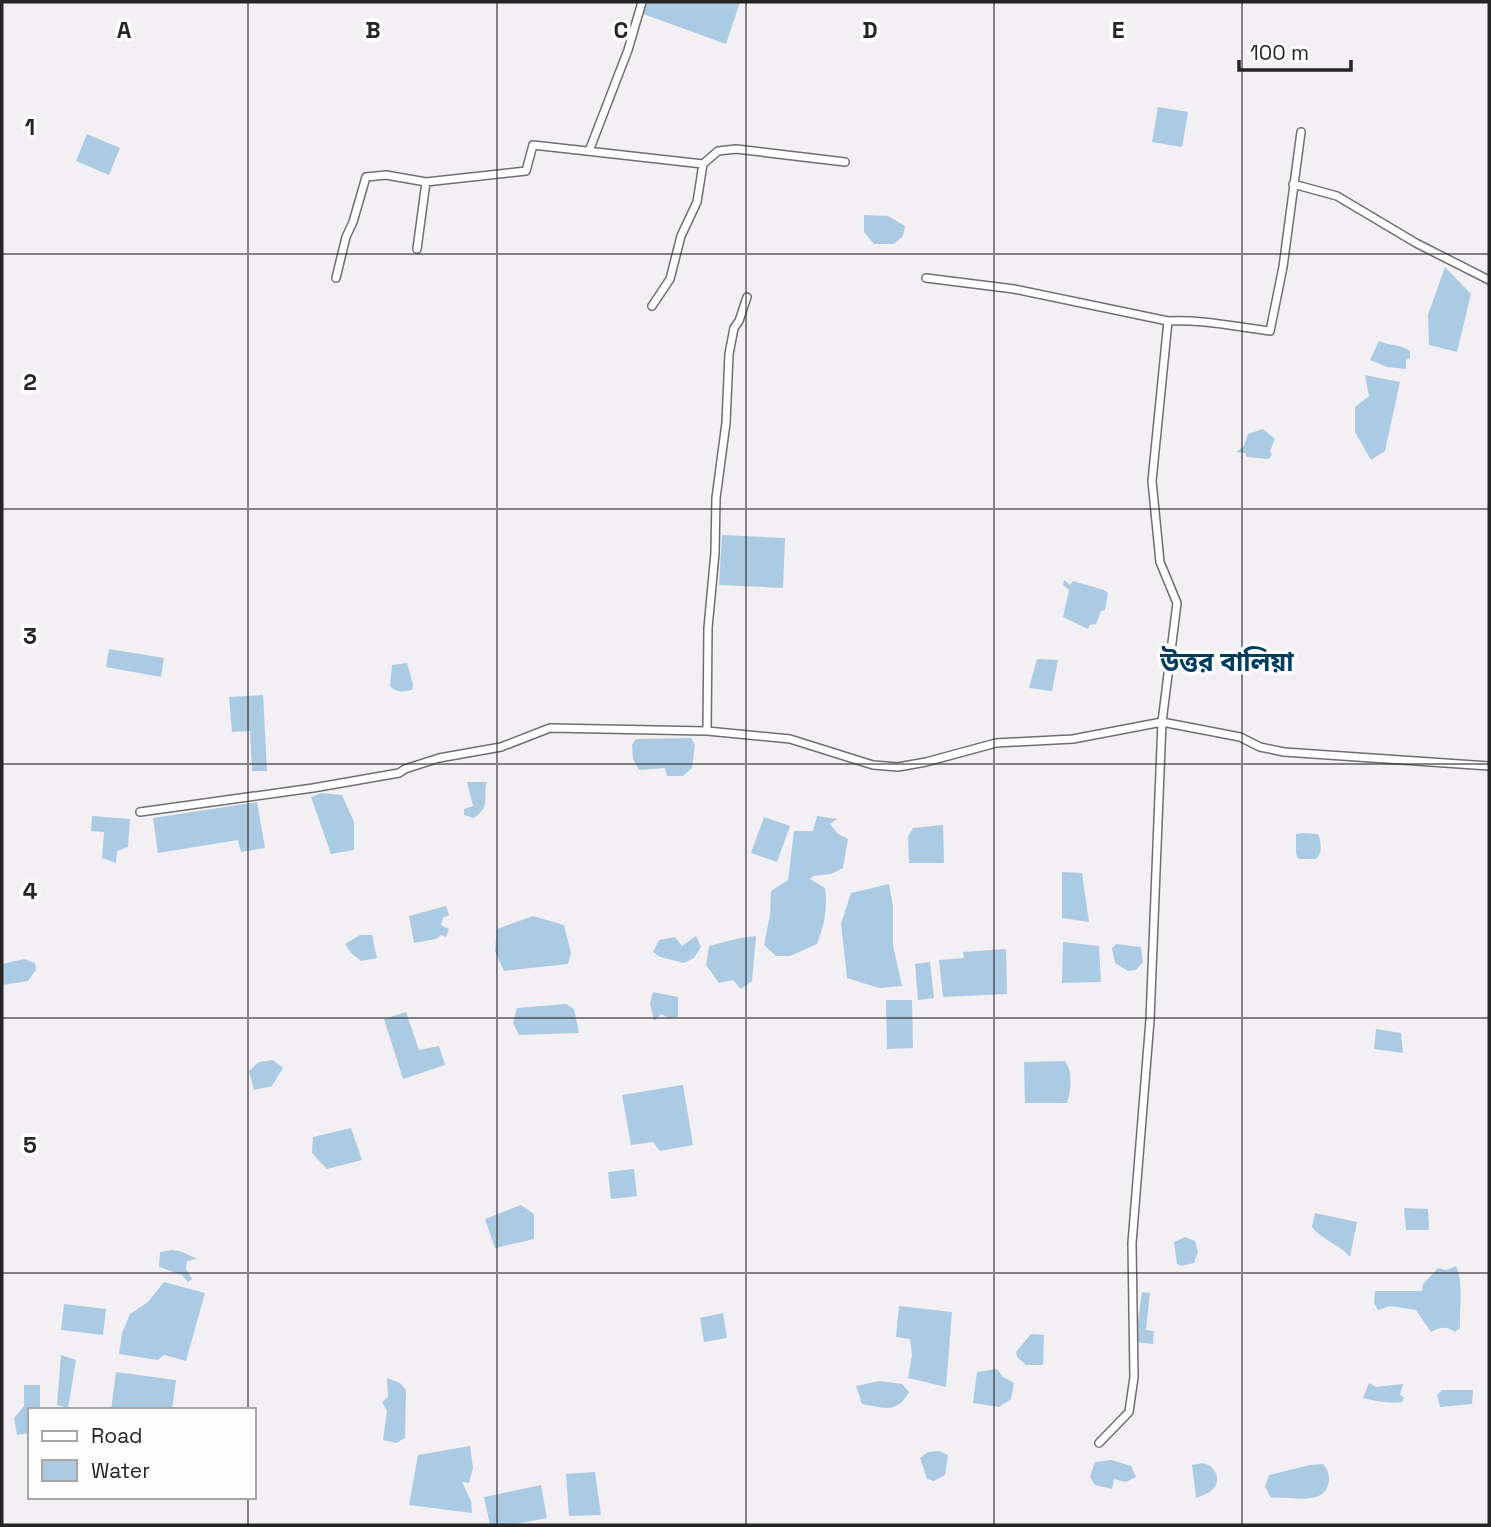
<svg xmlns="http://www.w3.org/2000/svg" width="1491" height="1527" font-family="'Space Grotesk','Noto Sans Bengali',sans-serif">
	<rect width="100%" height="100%" fill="#f2f0f3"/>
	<path fill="#abcbe4" d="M647,2H740L726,44L643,14Z
		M1158,107L1188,112L1182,147L1152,142Z
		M87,134L120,148L109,175L76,161Z
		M864,215L888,216L905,226L903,236L894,244H874L864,232Z
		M1445,267L1471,294L1457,352L1429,345L1428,315Z
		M1379,341C1389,346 1401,344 1410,351V358L1406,360V369L1387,367L1370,360Z
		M1365,375L1400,382L1385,451L1371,460L1355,432V407L1369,396Z
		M1263,429L1275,439L1270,451L1272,455L1269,459L1247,457L1245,453L1236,452L1244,446L1248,434Z
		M722,535L785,538L783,588L719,585Z
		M1064,580L1070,585L1073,581L1104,590L1108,593L1105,610L1101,611L1096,624L1090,625L1088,629L1063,617L1069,590L1063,585Z
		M109,649L164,658L161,677L106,667Z
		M1037,659L1058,660L1052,691L1029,688Z
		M407,663L413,684L412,690C402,692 397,693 390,686L392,665Z
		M263,695L267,771H252L250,731L232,732L229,697Z
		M691,738L695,745L692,768L683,776H667L665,768L639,770L633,759L632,745L636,739Z
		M467,782H487C482,798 492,805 474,818L464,815V809L473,806Z
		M321,793L342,795L354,822V850L331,854L311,797Z
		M257,802L265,848L241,852L238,840L158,853L153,818Z
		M92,816L130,819L128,847L117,851L116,863L102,858L104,832L91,831Z
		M817,816L837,819L830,824L838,834L848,839L843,868L831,874L813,876L810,879L825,888C828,909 824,925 817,944L790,956H776L764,945L770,915L771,891L788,880L794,831H813Z
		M764,817L790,826L777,862L751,853Z
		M943,825L944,863H909L908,837L913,828Z
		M1304,833L1318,834C1321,842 1323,852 1316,859H1298L1296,853V834Z
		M1062,872L1082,873L1089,922L1062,918Z
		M889,884L893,906V945L902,986L879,988L847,978L841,924L851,893Z
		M446,906L449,915L443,918L441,925L449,929L446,937L441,935L436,939L414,943L409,916Z
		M533,916L564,925L571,953L568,964L504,971L495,951L497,929Z
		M360,935H372L377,958L361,961L351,953L345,944Z
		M696,936L701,947L694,958L684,963L660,957L653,952L659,940L675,937L682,946Z
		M756,936L752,981L741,989L733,980L719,983L706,965L709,946L740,938Z
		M1063,942L1099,946L1101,982L1062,983Z
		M1116,944L1141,947L1143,962L1136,970L1128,971L1115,963L1112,948Z
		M1006,949L1007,994L943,997L939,960L964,958L963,952Z
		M24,959L35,963L36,970L28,981L2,985V964Z
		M930,962L934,998L918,1000L915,964Z
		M653,992L678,997V1017L669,1018L661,1014L654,1021L650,1003Z
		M886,1000H912L913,1048L887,1049Z
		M566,1004L574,1009L579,1033L519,1035L513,1023L517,1008Z
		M406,1012L419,1050L439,1046L445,1065L403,1079L384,1019Z
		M1376,1029L1401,1033L1403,1053L1374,1049Z
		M273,1060L283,1068L272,1086L254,1090L249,1071L259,1062Z
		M1065,1061C1073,1071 1071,1091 1067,1103H1025L1024,1062Z
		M683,1085L693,1145L660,1151L653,1142L631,1145L622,1095Z
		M351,1128L362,1160L327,1169L312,1153L313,1137Z
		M634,1169L637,1196L611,1199L608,1172Z
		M521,1205L534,1214V1239L495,1248L485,1219Z
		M1404,1208L1428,1209L1429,1230H1406Z
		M1315,1213L1357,1222L1350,1257C1339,1244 1322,1240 1312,1227Z
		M1185,1237L1195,1241L1198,1252L1194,1263L1181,1266L1177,1264L1174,1242Z
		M172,1250L180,1251L197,1259L187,1261L186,1269L192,1279L188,1282L182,1275L159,1267L160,1252Z
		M1456,1266C1464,1283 1459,1309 1460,1328L1455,1332C1447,1326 1440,1327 1431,1332L1416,1310L1390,1306L1378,1310L1374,1303L1375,1291H1422L1423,1284L1438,1268L1446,1270Z
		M164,1282L205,1293L186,1361L164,1355L158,1360L119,1354L122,1333L130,1314L148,1302Z
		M1142,1292L1150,1293L1146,1330L1154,1331L1153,1344L1135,1342Z
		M64,1304L106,1309L103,1335L61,1330Z
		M899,1306L952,1312L946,1387L908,1378L912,1355L910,1339L896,1337Z
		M723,1313L727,1338L704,1342L700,1318Z
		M1031,1334L1044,1335L1043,1365H1026L1017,1357L1016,1352Z
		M61,1355L76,1360L68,1408L57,1405Z
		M997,1369L1003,1377L1014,1383L1011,1399L999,1407L973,1403L977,1372Z
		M116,1372L176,1380L172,1410L149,1408L148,1410H111Z
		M387,1378L400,1383L406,1390L405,1438L396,1443L383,1440L387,1411L382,1402L388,1397Z
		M879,1381L902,1384L909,1392C897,1414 884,1408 862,1404L856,1386Z
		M1369,1383L1376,1387L1403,1384L1400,1395L1404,1397L1402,1402C1392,1404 1374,1401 1363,1398Z
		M24,1385H40V1410H30V1433L17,1435L14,1418L24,1406Z
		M1442,1390H1473L1472,1404L1440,1407L1437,1395Z
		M470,1446L473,1468L469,1483L462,1482L471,1501L472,1513L409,1505L418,1455Z
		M939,1451L948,1455L945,1475L934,1481L927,1479L920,1458L928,1452Z
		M1112,1460L1131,1466L1136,1477L1126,1482L1114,1479L1112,1489L1095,1485L1090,1477L1095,1462Z
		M1203,1463C1215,1466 1223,1480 1212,1490C1208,1494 1201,1496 1196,1498L1192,1465Z
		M1323,1464C1328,1470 1331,1477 1328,1485C1322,1507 1288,1495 1271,1498L1265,1487L1269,1475L1310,1465Z
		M595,1472L601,1515L569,1516L566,1474Z
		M541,1485L547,1518L510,1525H490L484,1497Z"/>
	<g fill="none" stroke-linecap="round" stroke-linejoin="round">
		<g stroke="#6f6e71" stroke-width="10">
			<path id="minor" d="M589,151L628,50L642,2
				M1293,184L1337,196L1416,243L1489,280
				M417,249L426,182
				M336,278L346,237L353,222L366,177L386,175L426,182L526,171L533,145L703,164
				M926,278L1014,289L1168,321C1201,319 1237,327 1270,331L1283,267L1301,132
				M652,306L670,279L681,236L697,202L703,164L718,151L736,149L845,162
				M707,731L708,628L715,553L716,498L726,423L729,354L734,328L739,321L747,297
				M140,812L313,788L399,773L405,769L439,758L501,747L550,728L707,731L790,739L873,765L898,767L926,762L996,743L1073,739L1162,722L1240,737L1260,747L1284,752L1489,766
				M1099,1443L1129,1412L1134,1377L1132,1243L1150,1020L1162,722L1177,603L1160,562L1152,481L1168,321"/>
		</g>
		<use href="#minor" stroke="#fff" stroke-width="7"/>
	</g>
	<path fill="none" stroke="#262526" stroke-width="2" stroke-opacity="0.55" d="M248,2V1410M497,2V1525M746,2V1525M994,2V1525M1242,2V1525M2,254H1489M2,509H1489M2,764H1489M2,1018H1489M2,1273H1489M248,1497V1525"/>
	<g text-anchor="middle" stroke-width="7" stroke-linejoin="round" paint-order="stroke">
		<g font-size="26" font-weight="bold" fill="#003d5e" stroke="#fefeff">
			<text x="1227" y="671">উত্তর বালিয়া</text>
		</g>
	</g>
	<g font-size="23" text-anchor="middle" font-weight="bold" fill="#262526" stroke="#fefeff" stroke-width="7" stroke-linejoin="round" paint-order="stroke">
		<text x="124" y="38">A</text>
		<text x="373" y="38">B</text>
		<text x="621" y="38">C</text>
		<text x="870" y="38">D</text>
		<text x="1118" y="38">E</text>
		<text x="30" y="135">1</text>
		<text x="30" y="390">2</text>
		<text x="30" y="644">3</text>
		<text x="30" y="899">4</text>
		<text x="30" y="1153">5</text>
	</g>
	<rect width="1491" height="1527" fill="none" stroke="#262526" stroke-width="7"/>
	<rect x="28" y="1408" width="228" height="91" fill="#fefeff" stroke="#a8a7a8" stroke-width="2"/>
	<rect x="42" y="1431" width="35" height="10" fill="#ffffff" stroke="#a8a7a8" stroke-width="2"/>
	<text x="91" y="1443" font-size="21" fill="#262526">Road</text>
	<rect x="42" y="1460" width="35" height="21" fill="#abcbe4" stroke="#a8a7a8" stroke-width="2"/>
	<text x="91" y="1478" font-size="21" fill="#262526">Water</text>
	<path d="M1239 60v10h112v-10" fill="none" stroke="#262526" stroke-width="3.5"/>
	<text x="1250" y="60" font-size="21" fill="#262526" stroke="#fefeff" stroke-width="5" paint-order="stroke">100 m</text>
</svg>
